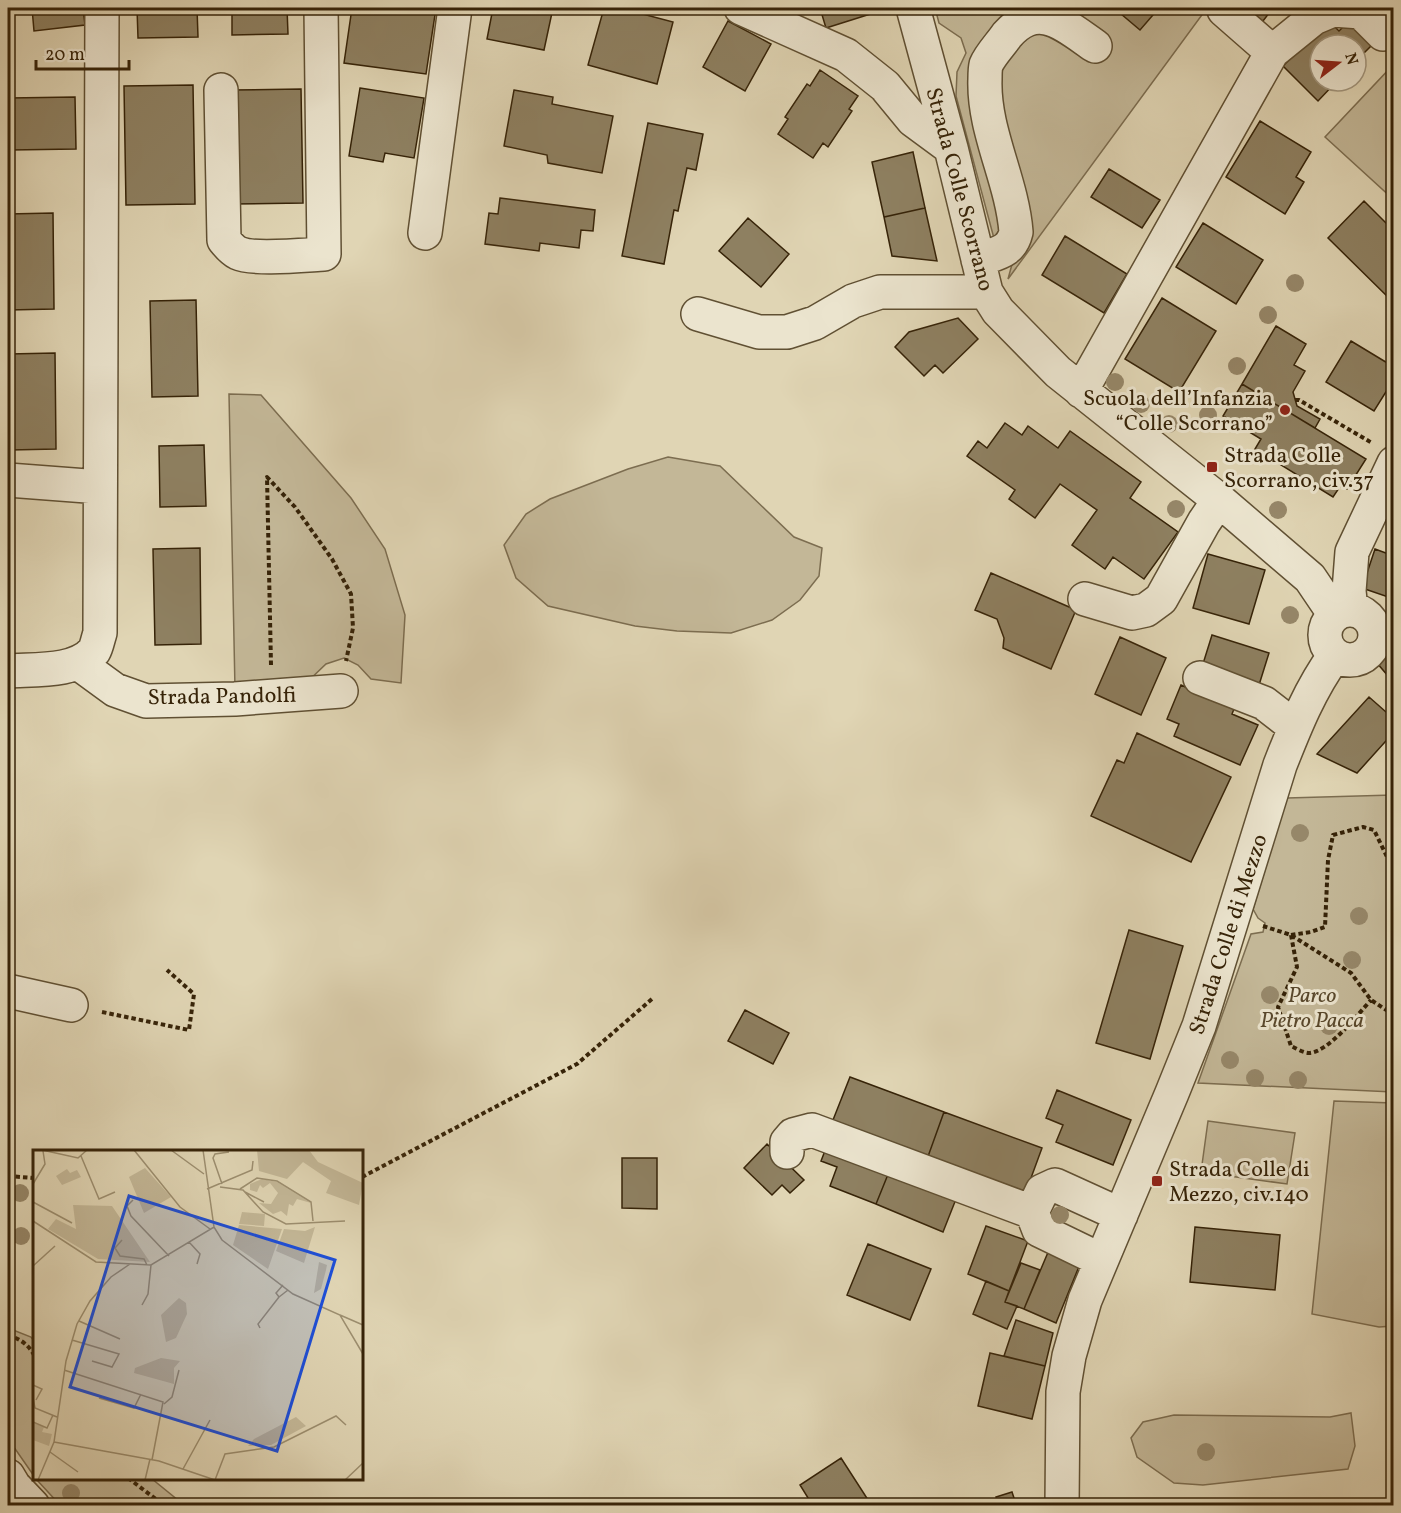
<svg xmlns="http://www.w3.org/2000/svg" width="1401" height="1513" font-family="Vollkorn,serif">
	<rect width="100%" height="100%" fill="#e0d5b4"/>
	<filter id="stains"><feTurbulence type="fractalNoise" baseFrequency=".00333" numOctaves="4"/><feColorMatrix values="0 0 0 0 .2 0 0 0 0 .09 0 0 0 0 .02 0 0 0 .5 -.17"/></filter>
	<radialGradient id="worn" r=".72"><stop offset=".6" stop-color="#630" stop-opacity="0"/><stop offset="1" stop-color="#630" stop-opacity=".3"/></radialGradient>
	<path fill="#c3b797" stroke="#7c6d50" stroke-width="1.5" d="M935,8H1207L1008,279L1014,257L996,246L956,96L957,72L966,53L961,38L939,23Z
		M1393,65V199L1325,137Z
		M229,394L261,395L351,498L385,549L405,615L401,683L371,679L358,665L344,658L326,664L304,685L235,689Z
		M668,457L720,466L794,537L822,548L819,576L800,600L772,620L731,633L677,631L635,626L548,606L516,578L504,545L526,514L550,499L628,469Z
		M1393,795V1092L1198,1083L1251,934L1263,932L1265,923L1258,918L1253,909L1287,798Z
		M1334,1101L1393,1103V1326L1379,1327L1312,1314Z
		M1208,1121L1295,1133L1287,1184L1201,1172Z
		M8,1328L31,1337L34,1341V1476L11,1443L8,1434Z
		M1351,1413L1355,1446L1348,1469L1203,1485L1174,1483L1137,1457L1131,1438L1143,1422L1174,1415L1330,1417Z
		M36,1479H152L184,1505H60Z"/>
	<path fill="#8e8061" stroke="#362308" stroke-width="1.5" d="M32,8H83L85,25L34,31Z
		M137,8H197L198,37L138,38Z
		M232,8H287L288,34L232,35Z
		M352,8H436L426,74L344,63Z
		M493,8H553L544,50L487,39Z
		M604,8H620L673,22L657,84L588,65Z
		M820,8H879L880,11L826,28Z
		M1114,8H1159L1140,30Z
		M1245,8H1273L1263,21Z
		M1352,18L1376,41L1356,61V45H1320V81H1337L1318,101L1283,66L1328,20L1339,31Z
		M728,21L771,44L745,91L703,67Z
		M820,70L858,96L849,109L852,111L828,147L823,143L813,158L778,134L788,119L785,117L807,84L810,86Z
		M193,85L195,204L126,205L124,86Z
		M360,88L424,98L414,158L385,153L383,162L349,156Z
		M301,89L303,203L233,204L231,90Z
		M514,90L553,97L552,104L613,116L602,173L548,163L547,155L504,146Z
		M75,97L76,149L10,150L9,98Z
		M1260,121L1311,152L1296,177L1304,182L1285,214L1226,177Z
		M648,123L703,134L696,170L687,168L678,211L674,210L664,264L622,256Z
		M913,152L925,208L884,217L872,162Z
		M1109,169L1160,200L1142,228L1091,197Z
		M500,198L595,210L593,231L581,230L579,248L540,243L539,251L485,244L489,213L498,214Z
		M1364,201L1394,231V303L1328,238Z
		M925,208L937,261L892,256L884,217Z
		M53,213L54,309L8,310V214Z
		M748,218L789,254L761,287L719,251Z
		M1203,223L1263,260L1236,304L1176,267Z
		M1065,236L1127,274L1104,313L1042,275Z
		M1162,298L1216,331L1179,392L1125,359Z
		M196,300L198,396L152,397L150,301Z
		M958,318L978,339L943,373L935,365L924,376L895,347L909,332Z
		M1276,326L1306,344L1294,365L1305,371L1293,392L1297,406L1320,419L1315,428L1242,384Z
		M1351,341L1394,367V379L1374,411L1326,382Z
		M55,353L56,449L10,450L9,354Z
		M1242,384L1366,459L1347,489L1341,485L1333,497L1255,449L1261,439L1223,416Z
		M1005,423L1022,435L1028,426L1058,448L1070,431L1141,482L1130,498L1178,532L1144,579L1113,557L1105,569L1072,545L1097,510L1060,484L1035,518L1009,499L1015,490L967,456L978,441L987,448Z
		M204,445L206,506L160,507L159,446Z
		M200,548L201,644L155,645L153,549Z
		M1375,549L1394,556V599L1362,588Z
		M1208,554L1265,570L1249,624L1193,608Z
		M991,573L1076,610L1051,669L1003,648L1004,638L997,619L975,610Z
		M1212,635L1269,653L1259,685L1202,667Z
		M1120,637L1166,658L1141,715L1095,694Z
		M1394,650V683L1377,663Z
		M1181,685L1234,709L1232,714L1258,725L1240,765L1174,736L1179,724L1167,719Z
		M1369,697L1394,719V732L1357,773L1317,754Z
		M1137,733L1231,777L1191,862L1091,816L1117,760L1124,763Z
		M1389,778H1394V794H1389Z
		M1129,930L1183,946L1150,1059L1096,1043Z
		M745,1010L789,1033L773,1064L728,1041Z
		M850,1077L944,1112L926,1162L831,1125Z
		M1057,1090L1131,1120L1113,1165L1056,1142L1063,1125L1046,1118Z
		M944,1112L1042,1148L1024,1197L926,1162Z
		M828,1143L891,1167L876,1204L830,1186L837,1167L821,1161Z
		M767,1144L804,1180L790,1193L782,1185L772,1195L744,1168Z
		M622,1158H657V1209L622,1208Z
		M891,1167L958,1194L943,1232L876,1204Z
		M986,1226L1028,1241L1009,1291L968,1274Z
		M1195,1227L1280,1235L1275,1290L1190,1282Z
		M868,1244L931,1269L910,1320L847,1295Z
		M1049,1250L1080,1264L1056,1323L1024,1309Z
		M1021,1263L1040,1270L1024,1309L1005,1302Z
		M986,1281L1009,1291L1005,1302L1017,1306L1007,1329L973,1314Z
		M1016,1320L1053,1333L1045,1366L1004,1356Z
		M990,1353L1045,1366L1032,1419L978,1406Z
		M841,1458L872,1506H813L800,1485Z
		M1012,1492L1016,1504L1032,1499L1034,1506H999L996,1497Z"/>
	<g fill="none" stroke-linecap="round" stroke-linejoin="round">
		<g stroke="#605033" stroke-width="36">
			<path id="minor" d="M741,8L846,55L885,86L913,120L951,148
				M913,8L951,148L986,292L998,311L1058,372L1219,500L1310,578L1335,615
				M1224,10L1272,52
				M221,90L224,240C228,245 232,250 238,253C253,260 305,255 324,254L321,8
				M425,233L455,8
				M978,260C996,253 1011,253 1016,232C1012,180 983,131 985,79C985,75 985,69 986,65C990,55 1001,44 1007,35C1038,0 1063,24 1095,46
				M698,314L759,332H787L815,323L853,301L880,292H986
				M1081,391L1272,52L1314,18L1333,10L1361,12L1383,34
				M8,480L100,487
				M1085,599L1132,613L1146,610L1161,599L1204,522L1219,500
				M1351,610L1349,591L1352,552L1394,463
				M1325 635a25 25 0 1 1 50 0a25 25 0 1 1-50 0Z
				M78,663L115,690L146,701L235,699L341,691
				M8,671C34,669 75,673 94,651C97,646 98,638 100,633L102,8
				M1200,678L1264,703L1295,727
				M8,991L71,1005
				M787,1152V1142L793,1135L812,1130L1032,1212
				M1101,1260L1039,1230L1032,1212L1042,1191L1055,1185L1121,1215
				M8,1476L14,1486L33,1506
				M1062,1506L1063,1392L1069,1356L1085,1300L1172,1093L1199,1026L1280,765C1295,727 1310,689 1335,655"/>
		</g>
		<path stroke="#362308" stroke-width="4" stroke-dasharray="4.5 3" stroke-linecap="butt" d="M1295,400H1299L1372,443
			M271,665L267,477L295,507L332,559L351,594L353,628L346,661
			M1263,926L1291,935L1351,973L1371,1000L1394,1015
			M1291,935L1297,967L1278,1007L1291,1046C1296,1048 1303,1053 1309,1053C1329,1052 1358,1014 1371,1000
			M1291,935L1311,932L1325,927L1328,860L1333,835L1363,827L1374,830L1389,861L1394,864
			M102,1012L189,1030L194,994L167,970
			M8,1176L34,1178
			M362,1177L577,1064L652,999
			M8,1335C20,1339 28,1344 34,1355
			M128,1478L165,1506"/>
		<use href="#minor" stroke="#ebe4ce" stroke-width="33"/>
	</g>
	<g fill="#968769">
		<circle cx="1295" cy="283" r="9"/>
		<circle cx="1268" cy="315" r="9"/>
		<circle cx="1237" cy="366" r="9"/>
		<circle cx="1115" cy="382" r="9"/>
		<circle cx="1141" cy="404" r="9"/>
		<circle cx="1208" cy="415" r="9"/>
		<circle cx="1169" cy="424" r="9"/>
		<circle cx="1176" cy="509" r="9"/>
		<circle cx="1278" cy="510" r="9"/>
		<circle cx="1290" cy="615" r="9"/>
		<circle cx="1300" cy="833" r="9"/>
		<circle cx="1359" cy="916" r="9"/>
		<circle cx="1352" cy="960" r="9"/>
		<circle cx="1270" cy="995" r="9"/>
		<circle cx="1329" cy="1026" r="9"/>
		<circle cx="1230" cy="1060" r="9"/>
		<circle cx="1255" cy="1078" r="9"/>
		<circle cx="1298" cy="1080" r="9"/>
		<circle cx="20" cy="1193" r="9"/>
		<circle cx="1060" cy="1215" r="9"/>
		<circle cx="21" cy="1236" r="9"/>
		<circle cx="1206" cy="1452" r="9"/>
		<circle cx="71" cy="1493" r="9"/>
	</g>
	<g fill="#8f2418" stroke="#ebe4ce" stroke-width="2">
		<circle cx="1285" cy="410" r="6"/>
		<rect x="1206" y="461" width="12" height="12" rx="3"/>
		<rect x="1151" y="1175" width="12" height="12" rx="3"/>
	</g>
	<g text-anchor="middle" stroke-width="6" stroke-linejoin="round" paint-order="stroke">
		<g font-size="22" fill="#362308" stroke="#ebe4ce">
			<text transform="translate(961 189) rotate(75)" y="8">Strada Colle Scorrano</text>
			<text transform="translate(222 695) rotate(-1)" y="8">Strada Pandolfi</text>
			<text transform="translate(1227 934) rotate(-72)" y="8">Strada Colle di Mezzo</text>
		</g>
		<g font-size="22" fill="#362308" stroke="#ebe4ce" text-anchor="start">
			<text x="1273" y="405" text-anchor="end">Scuola dell’Infanzia<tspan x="1273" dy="25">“Colle Scorrano”</tspan></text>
			<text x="1224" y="462">Strada Colle<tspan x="1224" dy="25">Scorrano, civ.37</tspan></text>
			<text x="1169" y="1176">Strada Colle di<tspan x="1169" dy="25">Mezzo, civ.140</tspan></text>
		</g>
		<g font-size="22" font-style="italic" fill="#59482c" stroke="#ebe4ce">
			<text x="1312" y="1002">Parco<tspan x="1312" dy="25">Pietro Pacca</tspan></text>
		</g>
	</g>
	<g transform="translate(33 1150)">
		<rect width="330" height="330" fill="#e0d5b4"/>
		<path d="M224,0H276L285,12L330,33L326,55L293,43L298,31L270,12L254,29L226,21ZM112,18L138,47L111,63L96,27ZM34,19L37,23L44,20L48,27L29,35L23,26ZM229,29L244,32L278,53L264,49L260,56L256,54L254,66L248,61L240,64L226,53L238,54L245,43L237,33L230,38L227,35L224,42L217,40V34ZM40,55L79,56L117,112L65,109L15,79L23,69L43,79ZM209,62L232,64L231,76L206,74ZM206,75L249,79L235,119L200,95ZM282,77L271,113L243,101L251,79L272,81ZM286,112L294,115L293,120L288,139L281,143ZM146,148L153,153L154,164L143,188L133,192L128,165ZM128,208L147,211L141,218V234L101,223L102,218ZM263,267L273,276L238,295L215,296L221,289ZM0,273L11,277L9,282L19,284L16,296L0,290Z" fill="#c3b797"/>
		<path fill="none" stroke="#9c8e6f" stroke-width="1.5" d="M9,0L45,8L54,0M101,0L147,57L177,79M138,0L171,24M170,0L181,77M48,6L66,49L82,42M0,34L12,14L10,1M189,34L180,8L182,4L196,2M187,37L210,40L230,62L253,74L312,71M174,39L219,20L220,11M207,39L224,28L244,31L278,52L280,71M212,42L231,52M100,50L94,56L98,66L136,106M0,52L39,73M0,71L63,112L118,115L181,77L189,90L260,144L307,165L330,204M89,90L82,98L87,106L111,109L114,115M156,92L167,104L164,114M0,116L22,96M250,135L243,143L246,147L255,140M109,155L115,144L118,115M307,165L330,175M46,171L87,189M227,178L225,174L246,147M39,190L86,204L79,217L59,211M31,220L130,252L119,310M0,235L9,239L3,250M0,248L2,258L24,267M66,248L101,258L108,244M131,254L139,247L146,220M0,272L14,278L20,265M21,292L126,311L182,330M17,302L45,322M150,319L177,270M5,330L21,292L33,211L44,174L57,151L78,127L97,114M112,330L117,309M182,330L192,304L241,297L303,266L313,275M312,330L330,313"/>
		<path fill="#1d4ed8" fill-opacity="0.15" stroke="#1d4ed8" stroke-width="3" d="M96,46L302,110L244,301L37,237Z"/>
		<rect width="330" height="330" fill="none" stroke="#362308" stroke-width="3"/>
	</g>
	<rect width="1401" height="1513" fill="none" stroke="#e0d5b4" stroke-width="30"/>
	<rect x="9" y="9" width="1383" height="1495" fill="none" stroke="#362308" stroke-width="3"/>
	<rect x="15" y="15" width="1371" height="1483" fill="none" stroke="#362308" stroke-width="1.5"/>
	<g transform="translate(1338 63) rotate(73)"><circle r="28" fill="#ebe4ce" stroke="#a3977f" stroke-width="1.5"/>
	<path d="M0-4.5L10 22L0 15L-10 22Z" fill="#8f2418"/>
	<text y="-9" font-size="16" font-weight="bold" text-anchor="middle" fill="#362308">N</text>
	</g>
	<path d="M36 60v9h93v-9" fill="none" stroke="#362308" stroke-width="3"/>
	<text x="45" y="60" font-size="18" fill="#362308" stroke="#ebe4ce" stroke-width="4.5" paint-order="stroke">20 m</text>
	<rect width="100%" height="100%" filter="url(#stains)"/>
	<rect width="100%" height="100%" fill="url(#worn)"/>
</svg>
